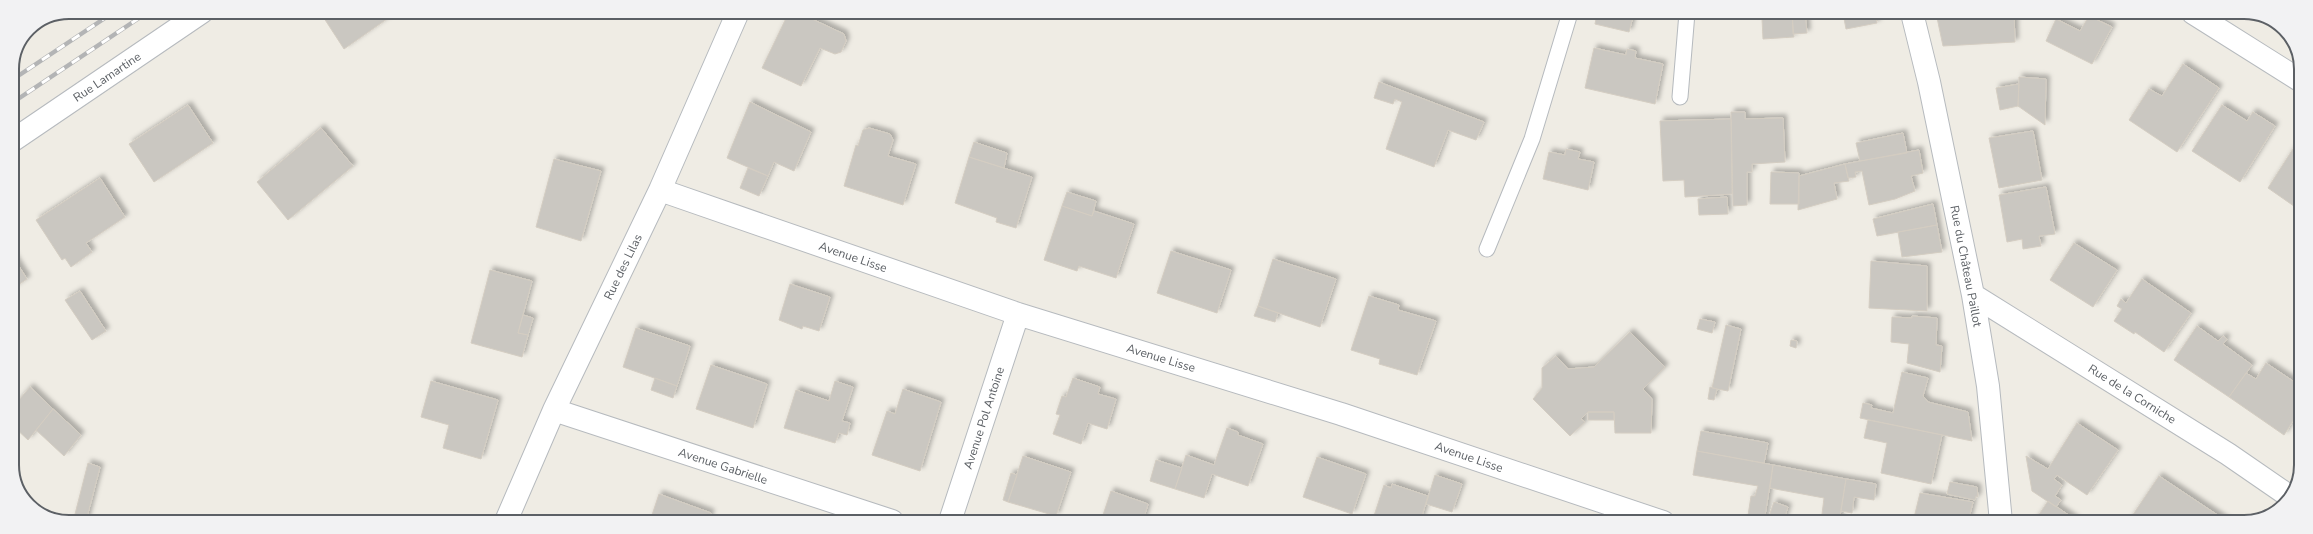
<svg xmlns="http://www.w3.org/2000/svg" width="2313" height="534" font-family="'Nunito Sans',sans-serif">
	<defs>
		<filter id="shadow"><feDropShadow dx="3.5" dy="-3.5" stdDeviation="2" flood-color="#0004"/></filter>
	</defs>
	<rect width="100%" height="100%" fill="#efece4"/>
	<path fill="#cac7c1" stroke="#d4cdc2" filter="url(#shadow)" d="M320,12H397L344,49Z
		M789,12H797L844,34L846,41L841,52L835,54L820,48L801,86L762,68Z
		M1447,13H1460L1458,17Z
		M1597,13H1634L1629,32L1595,24Z
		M1755,13H1792L1794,37L1763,39L1762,19H1755Z
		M1792,13H1805L1807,33L1793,34Z
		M1843,13H1875L1877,23L1846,29Z
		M1936,13H2014L2015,42L1943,46Z
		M2089,16L2112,27L2092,64L2046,41L2056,19L2080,31Z
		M1594,48L1626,55L1627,49L1636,51L1635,58L1663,64L1655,104L1585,88Z
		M2183,64L2219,88L2177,152L2129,120L2149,89L2162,96Z
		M2019,77L2046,79L2045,125L2018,106Z
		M1379,82L1484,122L1476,140L1448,130L1434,167L1386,149L1402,102L1395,99L1393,104L1374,98Z
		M2019,84L2018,106L2000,110L1996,88Z
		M750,102L811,132L794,171L774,162L768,176L727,158Z
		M188,105L213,143L154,182L129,144Z
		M2222,105L2247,121L2253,112L2275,126L2240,182L2192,151Z
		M1731,112H1745V119L1783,118L1785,162L1752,164V172H1747V205L1733,206Z
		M1731,119L1732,194L1685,197L1684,180L1663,181L1660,121Z
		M321,128L353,166L288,220L257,182Z
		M869,128L890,134L893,140L888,156L916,164L903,205L844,186L856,145L858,146L863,130Z
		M2033,131L2042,180L1999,188L1989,138Z
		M1903,133L1907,153L1860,161L1856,143Z
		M2298,141L2301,142V211L2268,188Z
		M974,142L1007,153L1004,168L969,157Z
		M1566,149L1580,152L1578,159L1594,162L1588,190L1543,179L1549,152L1565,155Z
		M1919,150L1923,173L1911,176L1915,191L1895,199L1869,205L1862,171L1855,172L1856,177L1848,178L1845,164Z
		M969,157L1032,177L1016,228L996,222L997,218L955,203Z
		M554,159L601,171L581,241L536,227Z
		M1845,164L1849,181L1834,183L1837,199L1798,210L1799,176Z
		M748,168L768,176L759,196L740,188Z
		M1771,172L1799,173V204H1770Z
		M100,178L125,217L86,243L92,252L71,267L65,258L62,260L36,220Z
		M2046,187L2055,234L2039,236L2041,246L2023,249L2022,239L2007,242L1999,195Z
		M1067,192L1096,201L1092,216L1062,206Z
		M1727,197L1728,214L1699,215L1698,199Z
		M1933,204L1937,225L1877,236L1873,219Z
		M1062,206L1092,216L1094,211L1134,224L1116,278L1079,266L1077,271L1044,260Z
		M1937,225L1942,252L1902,257L1898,232Z
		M2074,243L2117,270L2093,307L2050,280Z
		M1171,251L1231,270L1217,313L1157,293Z
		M12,255L27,279L12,289Z
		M1273,259L1336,279L1320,327L1258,306Z
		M1871,261L1927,266V311L1869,308Z
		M490,270L532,281L518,333L528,335L522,357L471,343Z
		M2142,279L2191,313L2164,352L2135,332L2134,334L2114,321L2122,309L2117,306L2121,299L2126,303Z
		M790,284L830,297L819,331L803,326L802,329L779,320Z
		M80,291L106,331L92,340L65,300Z
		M1369,296L1399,305L1398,310L1436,321L1417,375L1379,364L1380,359L1351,350Z
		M1258,306L1278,313L1275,322L1254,316Z
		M523,315L533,318L528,335L518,333Z
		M1912,316L1937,318L1936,345L1942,346L1940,372L1907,363L1909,344L1891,342L1892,317L1912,318Z
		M1700,319L1715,322L1712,333L1697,329Z
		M1726,325L1741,329L1728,391L1712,388Z
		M2197,326L2218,341L2223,336L2227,339L2223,344L2252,365L2229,397L2174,360Z
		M636,328L690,346L677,386L623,367Z
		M1630,332L1665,367L1643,389L1652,399L1651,433H1615L1614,412H1588L1581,419L1585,422L1570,436L1533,399L1542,388V368L1556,356L1568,369L1594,367Z
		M1791,340L1797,341L1796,348L1790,346Z
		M2266,363L2293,381L2296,376L2300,378V410L2284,435L2229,397L2246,373L2256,379Z
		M711,365L767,384L753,428L696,409Z
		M1902,372L1928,378L1923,396L1928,402L1968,412L1972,441L1860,418L1863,403L1872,405L1871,408L1893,413Z
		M655,378L677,386L673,398L651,390Z
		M1073,378L1100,387L1098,394L1116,399L1107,429L1088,423L1081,444L1053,434L1060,415L1056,414L1062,396L1066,397Z
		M431,381L498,400L481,459L443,448L449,425L421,417Z
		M835,381L853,387L842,421L850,423L847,435L839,433L835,443L784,428L796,390L829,401Z
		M30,387L53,409L28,440L12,425V408Z
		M1710,387L1717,389L1714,400L1708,399Z
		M903,389L941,402L920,471L872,455L887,411L895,414Z
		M53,409L81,435L64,456L36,430Z
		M1588,412H1614V420H1588Z
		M1868,420L1942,435L1931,484L1881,473L1887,443L1864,438Z
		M2077,423L2118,450L2087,495L2057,475L2054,479L2062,485L2055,496L2061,500L2056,507L2032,491L2026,456L2048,469Z
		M1227,428L1238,432V435L1263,444L1248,486L1212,474L1204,498L1175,489L1186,455L1214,465Z
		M1701,431L1768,443L1764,463L1697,451Z
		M1697,451L1773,465L1764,522H1747L1751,496H1755L1758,486L1693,475Z
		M1023,456L1071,472L1056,516L1008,502Z
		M1317,457L1366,474L1352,514L1303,497Z
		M1156,460L1182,468L1175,489L1150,481Z
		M88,463L100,467L86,521L74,518Z
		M1773,465L1846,479L1839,522H1821L1824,498L1770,488Z
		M1011,473L1017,475L1008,502L1003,500Z
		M1435,475L1462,484L1452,512L1426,504Z
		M2159,476L2228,522H2128Z
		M1846,479L1876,484L1874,500L1854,497L1852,513L1841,511Z
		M1950,482L1977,487L1978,497L1976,496L1975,500L1947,494Z
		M1392,484L1428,496L1420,522H1372L1384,485L1391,488Z
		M1111,491L1148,504L1143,521H1101Z
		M1920,493L1973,502L1968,522H1913Z
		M659,494L711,513L708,521H650Z
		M2048,501L2076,520L2075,522H2048L2038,516Z
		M1774,502L1788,507L1783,522H1767Z
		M2038,516L2048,522H2033Z"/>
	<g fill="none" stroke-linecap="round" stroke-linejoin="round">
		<g stroke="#b6babe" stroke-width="17">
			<path id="lane" d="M1680,97L1687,13
				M1487,249L1532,139L1570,13"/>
		</g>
		<g stroke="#b6babe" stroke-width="24">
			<path id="street" d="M1912,13L1929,82L1973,295L1988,386L2001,522
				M2193,13L2301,81
				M12,141L202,12
				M660,190L1018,314L1341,414L1663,522
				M1973,295L2228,454L2289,496
				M554,410L892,521
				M506,521L554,410L660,190L738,12
				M950,521L1018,314"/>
		</g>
		<use href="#lane" stroke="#fff" stroke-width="15"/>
		<use href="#street" stroke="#fff" stroke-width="22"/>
		<g stroke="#b3b4b5" stroke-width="4.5">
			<path id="rail" d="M12,80L114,12
				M12,103L148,12"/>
		</g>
		<use href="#rail" stroke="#fff" stroke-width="3" stroke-dasharray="9" stroke-linecap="butt"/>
	</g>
	<g text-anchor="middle" stroke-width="3.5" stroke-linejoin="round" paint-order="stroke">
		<g font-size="12" fill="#5c6065" stroke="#fff">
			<text transform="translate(107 77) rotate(-34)" y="4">Rue Lamartine</text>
			<text transform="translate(853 257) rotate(19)" y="4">Avenue Lisse</text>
			<text transform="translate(1966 266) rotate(79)" y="4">Rue du Château Paillot</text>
			<text transform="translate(623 267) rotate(-64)" y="4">Rue des Lilas</text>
			<text transform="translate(1161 358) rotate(17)" y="4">Avenue Lisse</text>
			<text transform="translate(2132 394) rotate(32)" y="4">Rue de la Corniche</text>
			<text transform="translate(984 418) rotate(-72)" y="4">Avenue Pol Antoine</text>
			<text transform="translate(1469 457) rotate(19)" y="4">Avenue Lisse</text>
			<text transform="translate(723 466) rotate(18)" y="4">Avenue Gabrielle</text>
		</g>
	</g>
	<path d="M0 0H2313V534H0ZM69 19H2244A50 50 0 0 1 2294 69V465A50 50 0 0 1 2244 515H69A50 50 0 0 1 19 465V69A50 50 0 0 1 69 19Z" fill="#f2f2f3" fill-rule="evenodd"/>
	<path fill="none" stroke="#5c6065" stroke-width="2" d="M69 19H2244A50 50 0 0 1 2294 69V465A50 50 0 0 1 2244 515H69A50 50 0 0 1 19 465V69A50 50 0 0 1 69 19Z"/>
</svg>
